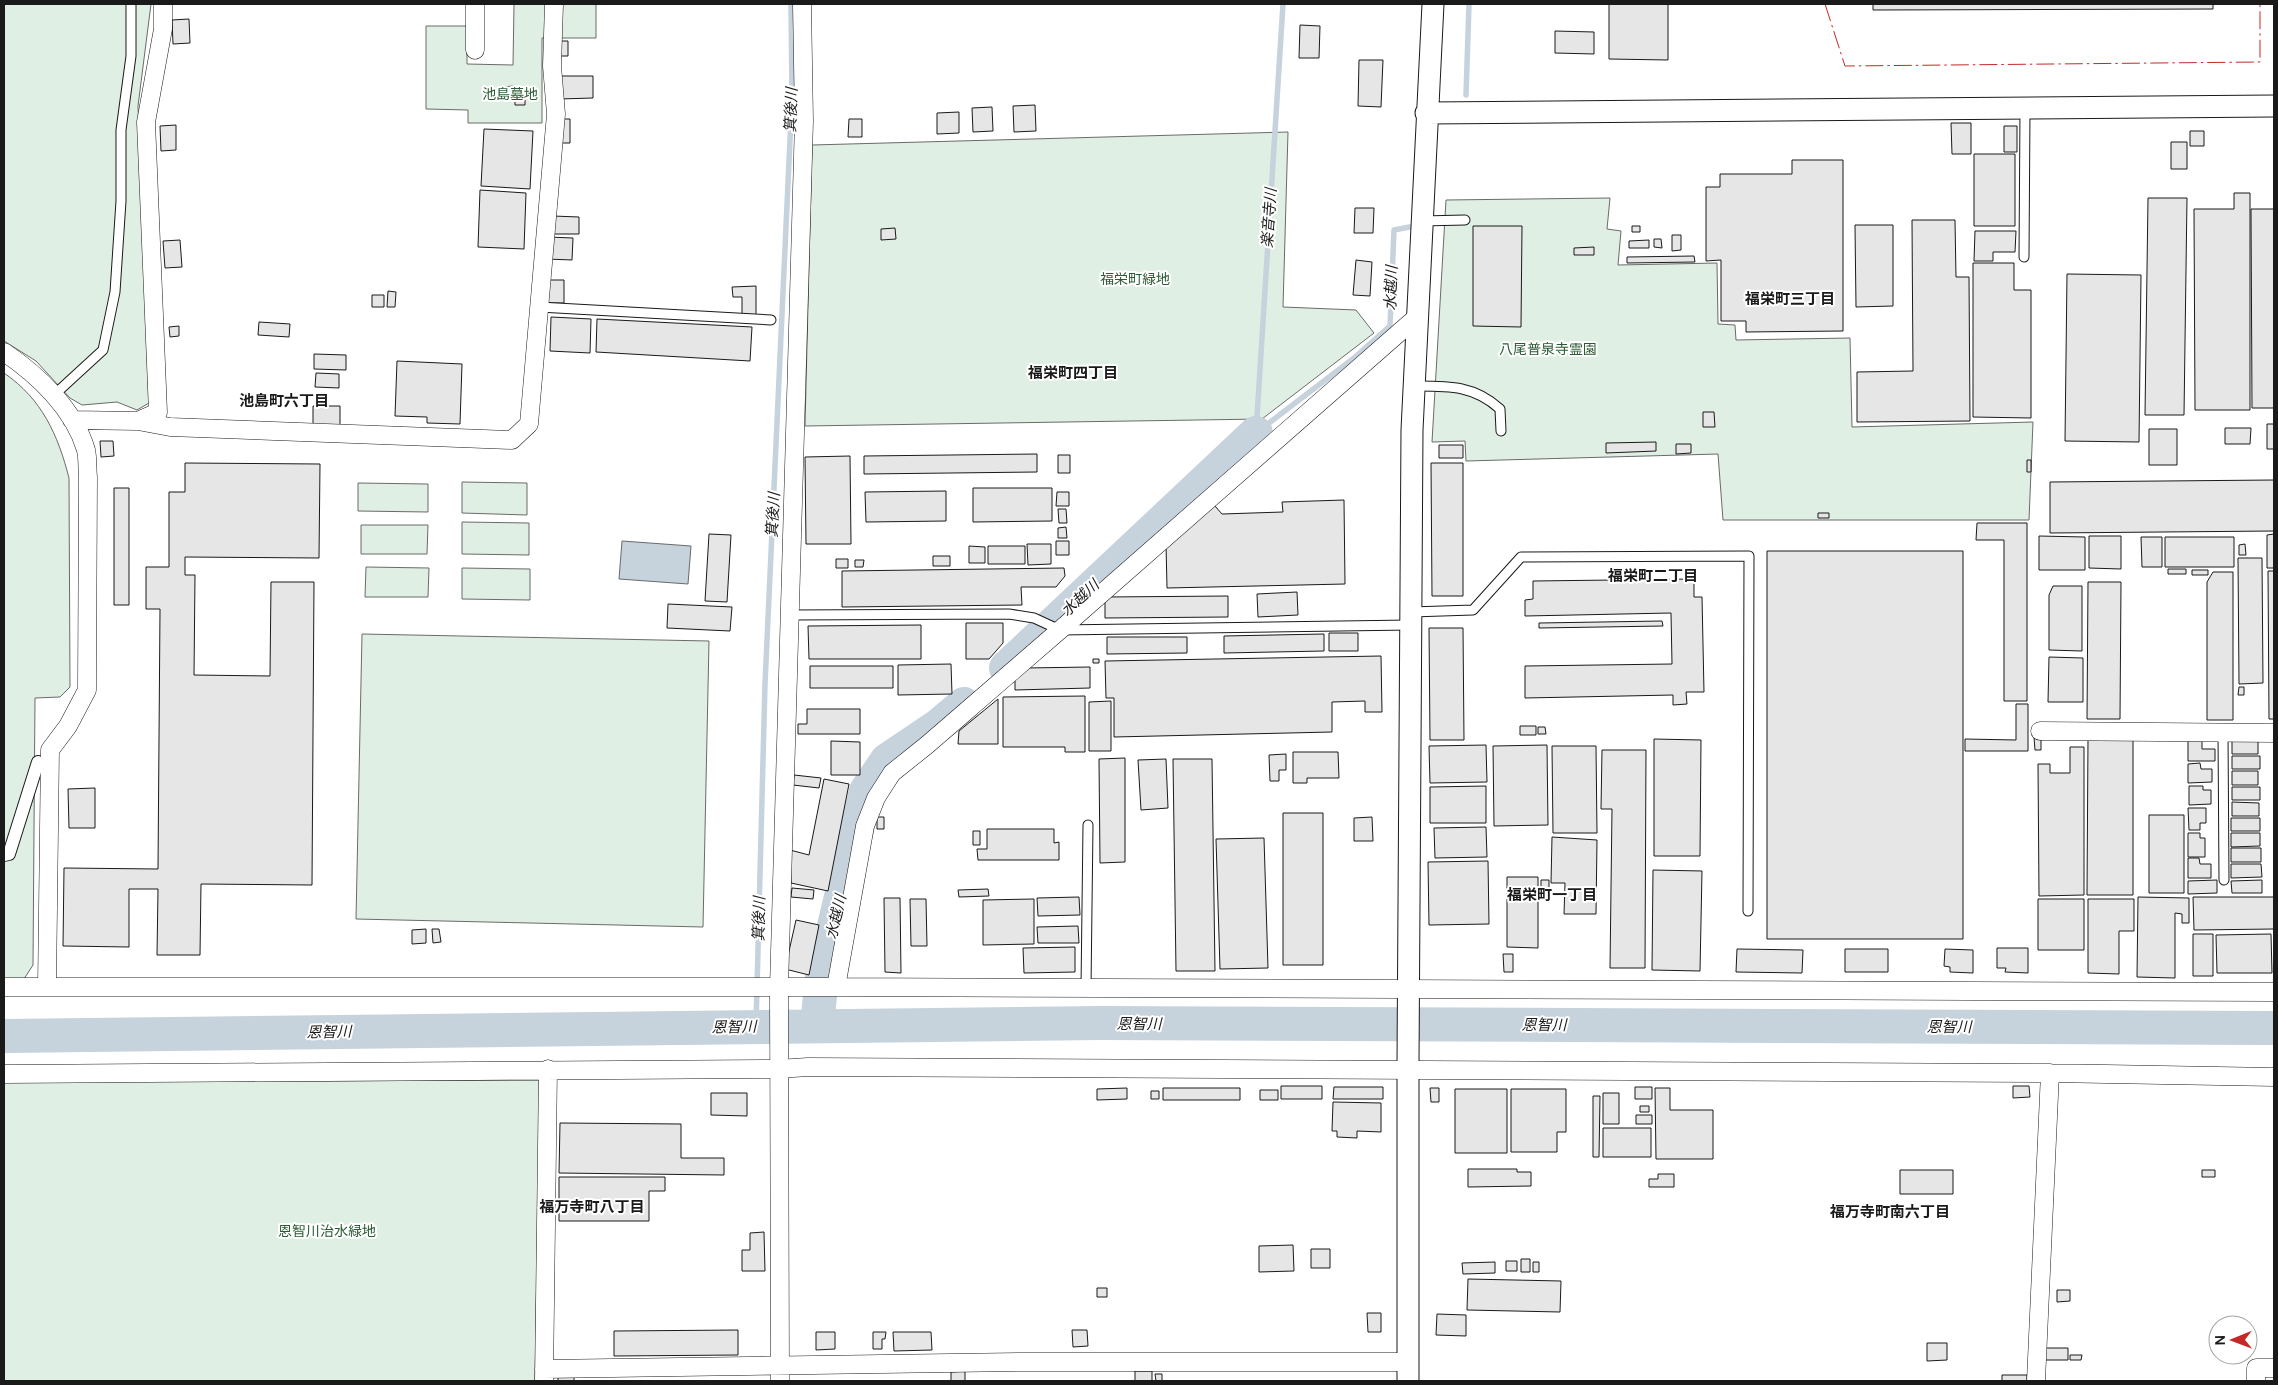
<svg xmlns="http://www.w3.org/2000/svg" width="2278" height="1385" font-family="'DM Sans','Noto Sans JP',sans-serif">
	<rect width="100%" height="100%" fill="#fff"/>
	<path fill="#e0efe3" stroke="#6a6a6a" d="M4,4H151L138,106L149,403L137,410L117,402L82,405L70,398L36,361L4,341Z
		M514,4H596V38H542V123H468V110L426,109V26H467V64L513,65Z
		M1288,132L1283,307L1356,310L1374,333L1262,419L805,426L812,145Z
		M1610,198L1607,229L1621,231L1618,265L1717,263L1718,324L1735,325L1736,340L1850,338L1852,427L2033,422L2029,520H1723L1718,454L1466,461L1465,441L1432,442L1446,200Z
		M4,373C42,399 58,435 69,478L70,687L60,697L35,698L33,965L24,979L4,980Z
		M462,482L527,483V515L462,513Z
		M358,483L428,484V512L358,511Z
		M462,522L529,523V555L462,554Z
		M361,525H428L427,554H361Z
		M366,567L429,568L428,597H365Z
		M462,568L530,569V600L462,599Z
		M362,634L709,641L703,927L356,919Z
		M540,1080L535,1381H4V1082Z"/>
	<path fill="#c6d2dc" stroke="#6a6a6a" d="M622,541L691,546L688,584L619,579Z"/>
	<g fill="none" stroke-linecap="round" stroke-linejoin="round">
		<path stroke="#c6d2dc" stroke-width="5.5" d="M1466,95L1469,4
			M1256,433L1283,4
			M1256,433L1354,358L1390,326L1394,230L1415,226
			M756,1026L765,684L792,96L791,4"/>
		<path stroke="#c6d2dc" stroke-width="34" d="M1006,668L1256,433
			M817,1025L822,977L866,791L887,760L939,725L964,704
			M4,1036L1101,1023L2274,1028"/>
	</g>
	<path fill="#e6e6e6" stroke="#1a1a1a" d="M1609,4H1668V60L1609,59Z
		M1873,4H2213V9L1873,10Z
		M189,19L190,43L173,44L172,20Z
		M1300,25L1320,26L1319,58H1299Z
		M1555,31L1594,32V54L1555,53Z
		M557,41H568V56H557Z
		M1359,60H1383L1381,107L1358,106Z
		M559,76H593V98L559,99Z
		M514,86L515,94H504L503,87Z
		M525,95V105H515V96Z
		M1035,105L1036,131L1014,132L1013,106Z
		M992,107L993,131L973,132L972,108Z
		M959,112V133L937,134V113Z
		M559,119H570V143H558Z
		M849,119H862V137H848Z
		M1951,123H1971V154H1952Z
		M176,125V150L161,151L160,126Z
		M2004,126H2017V152H2004Z
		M484,129L533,131L530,189L481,186Z
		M2190,131H2204V146H2190Z
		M2171,142H2187V169H2171Z
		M1974,154H2015V226H1974Z
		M1792,160H1843V331L1746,332V321H1721V260L1706,261V187H1720V174H1792Z
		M480,190L526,193L524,249L478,247Z
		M2234,193H2250V410H2195L2194,209H2234Z
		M2148,198H2187L2184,415H2145Z
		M1355,208H1374L1373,233H1354Z
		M2251,209H2274V408H2252Z
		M553,216L579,217V234H553Z
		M1912,220H1955L1956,277H1969L1970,421L1857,422V372L1913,371Z
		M1855,225H1893V306L1856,307Z
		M1473,226H1522L1521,327L1473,326Z
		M1632,226H1640V232H1632Z
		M895,228L896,239L881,240V229Z
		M1975,231H2016L2015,252H1993V261H1974Z
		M1672,235H1681V250L1672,251Z
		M548,237L573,238L572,260L547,259Z
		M1654,239H1661L1662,248L1654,247Z
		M180,240L182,267L165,268L163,241Z
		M1649,240V248H1629V241Z
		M1594,247V255H1574V248Z
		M1694,256L1695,262L1627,263V257Z
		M1356,260L1372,262L1370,296L1353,295Z
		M1973,263H2014V290H2031V418L1973,417Z
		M2067,274L2141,275L2139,442L2065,441Z
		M547,280H564V303H547Z
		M756,286V315H742V297H733L732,287Z
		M388,291L396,292L395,307H387Z
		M372,295H384V307H372Z
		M551,317L591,319L590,353L550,351Z
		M597,319L752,327L750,361L596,352Z
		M259,322L290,324L289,337L258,335Z
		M179,326V336L170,337L169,327Z
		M314,354L346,355V370L314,369Z
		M397,361L462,364L460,424L427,423V417L395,416Z
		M316,373L339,374V388L315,387Z
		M313,406H340V428L313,427Z
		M1703,412H1714L1715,427H1703Z
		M2267,424H2274V449H2267Z
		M2225,428H2251L2250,444H2225Z
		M2149,429H2177V465H2149Z
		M100,441H113L114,456L101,457Z
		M1656,442V451L1606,453V443Z
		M1676,444H1691V453L1676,454Z
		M1439,445H1463V458H1439Z
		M1037,454V472L864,474V456Z
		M1058,455H1070V473H1058Z
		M850,456L851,544H806L805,457Z
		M2027,460H2031V472H2027Z
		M185,463L320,464L319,558L185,557V575H195L194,675L270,676L271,582H314L312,885L201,884L200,955H157L158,889H129V947L63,946L64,868L158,869L160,609H146V567H169V492H185Z
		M1431,463H1463V596H1432Z
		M2274,480V531L2050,533V482Z
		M114,488H129V605H114Z
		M973,488H1052V521L973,522Z
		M946,491V521L866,522L865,492Z
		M1057,492H1069V506H1056Z
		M1344,500L1345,584L1167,588L1166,544L1214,505L1222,514L1283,512L1282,502Z
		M1058,509H1066L1067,523H1059Z
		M1818,513H1829V518H1818Z
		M1977,523H2027V701H2004V540H1976Z
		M1066,527L1067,538H1058V528Z
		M709,534L731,535L727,602L705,601Z
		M2274,534V568H2267V535Z
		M2039,536L2085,537V570H2039Z
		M2089,536H2121V569L2089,568Z
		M2141,537H2162V567H2142Z
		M2165,537H2234V567H2165Z
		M1056,541H1069V555H1056Z
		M1027,544H1051V564L1028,565Z
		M2245,544L2246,555H2239V545Z
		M969,546L985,547V563H969Z
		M988,546H1025V564H988Z
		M1767,551H1963V939H1767Z
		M933,556H950V566H933Z
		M2238,558H2262L2263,683L2239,684Z
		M836,559H848V568H836Z
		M855,560H864L863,567H855Z
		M1064,568L1065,576L1056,587H1021L1022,605L842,607V571Z
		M2168,569H2186V574H2168Z
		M2192,570H2208V575H2192Z
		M2268,571H2274V719H2269Z
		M2213,572H2233V720H2207V582Z
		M1694,579V597H1702L1704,692H1686L1687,704L1673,705V695L1525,698V666L1672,664L1671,613L1525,616V600L1533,599V581Z
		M2088,582H2121L2120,719H2087Z
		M2053,586H2082V651L2049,650V595Z
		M1297,592L1298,615L1258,617L1257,594Z
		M1228,596V617L1105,618V597Z
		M668,604L732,607L730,631L667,628Z
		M1662,621L1663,626L1539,628V623Z
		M966,623H1003V643L989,659H966Z
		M921,625V659H809L808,626Z
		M1429,628H1463L1464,740H1430Z
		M1329,633H1358V651H1329Z
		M1324,634V651L1224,653V636Z
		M1107,637H1187V653L1107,654Z
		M1381,656L1382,712H1365V701L1332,702V732L1114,737V698H1106L1105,661Z
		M2049,657L2083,658V702H2048Z
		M1093,659H1099V663H1093Z
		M951,664L952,694L898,695V665Z
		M810,666H893V688H810Z
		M1090,667V688L1015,690V678L1025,668Z
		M2239,687H2244V695H2238Z
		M1085,696V752H1065V747H1003V697Z
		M998,699V744H958L959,731Z
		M1111,701V751H1089V702Z
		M2016,704H2028V751H1965V739L2016,740Z
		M807,709H860V734H798V724H807Z
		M1520,726H1536V735H1520Z
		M1538,727H1545L1546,734H1538Z
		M2034,737H2041V750H2035Z
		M1654,739L1701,740L1700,856H1654Z
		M2088,739H2133V895H2087Z
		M2188,740L2202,741V749H2215V761H2188Z
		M831,741L860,742V775H831Z
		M2232,741H2258V754H2232Z
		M1486,745L1487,782L1430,783L1429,746Z
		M1547,745L1548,825L1494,826L1493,746Z
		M1552,746H1596L1597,833H1553Z
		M2070,747H2084V895L2039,896L2038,764H2050V773H2070Z
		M1602,750H1646L1645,968H1610L1612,809H1601Z
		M1293,752H1338L1339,778H1307V783H1293Z
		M1286,754V770H1279V781H1270L1269,755Z
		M2232,756H2260V769H2232Z
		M1125,758V862L1100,863L1099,759Z
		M1166,759L1168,808L1141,810L1138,760Z
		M1173,759H1212L1215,971H1176Z
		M2200,763L2201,769H2212V782L2188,783V764Z
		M2232,771H2258V785H2232Z
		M794,775L821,778L819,788L793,785Z
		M824,779L849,784L828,891L791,883L790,850L809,855Z
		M1486,786V823H1430V787Z
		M2189,786H2203V790H2211V804L2189,805Z
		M2232,787H2260V800H2232Z
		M95,788V828H69L68,789Z
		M2232,802L2259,803V816H2232Z
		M2188,808H2206V823H2200V830H2189Z
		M1283,813H1323V965H1283Z
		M2149,815H2184V893H2149Z
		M877,817H884V829H877Z
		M1372,817L1373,841H1354V818Z
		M2231,818H2260V831H2231Z
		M1486,827L1487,857L1435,858L1434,828Z
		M987,829H1054V843L1059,842V860H978L977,849H987Z
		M973,831H980V845H973Z
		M2188,833H2200V838H2205V857H2188Z
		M2231,833H2260V846L2231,847Z
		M1552,837L1597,840L1596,914H1564L1565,883H1551Z
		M1264,838L1268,968L1220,969L1216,839Z
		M2231,848H2261V862H2231Z
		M2188,858H2199L2200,864H2211V878H2188Z
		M1488,861L1489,924L1429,925L1428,862Z
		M2231,864H2261L2262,877L2231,878Z
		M1653,870L1702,871L1700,971L1652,970Z
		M1507,877H1538V948L1507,947Z
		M1541,880H1549V898H1541Z
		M2217,880V893L2188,894V881Z
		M2262,880V893H2232L2231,881Z
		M792,888L814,890L813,899L791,897Z
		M988,889L989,896L959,897L958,890Z
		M1079,897L1080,915L1038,916L1037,898Z
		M2138,897L2189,898V923H2182V914L2175,913V978L2137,977Z
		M2193,897H2274V929L2194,930Z
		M884,898H900L901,973L885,972Z
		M910,899H926L927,946H911Z
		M1034,899V944L983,945V900Z
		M2038,899H2084V950H2038Z
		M2088,899H2134V931H2119V974L2088,973Z
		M796,920L819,925L809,975L785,969Z
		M1078,926L1079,943H1038L1037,927Z
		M426,929V943L412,944V930Z
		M432,929H439L441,942L433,943Z
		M2193,934H2213V976H2193Z
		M2271,934L2272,973H2217L2216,935Z
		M1075,947V972L1024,973L1023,948Z
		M1997,948H2028V973L2005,972L2006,968H1997Z
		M1737,949L1803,950L1802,973L1736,972Z
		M1845,949H1888V972H1845Z
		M1945,949L1973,950V973L1950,972V967L1944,966Z
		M1503,954H1513V972H1504Z
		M1281,1086H1322V1099H1281Z
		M2013,1086H2029L2030,1097L2013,1098Z
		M1334,1087H1383V1099H1333Z
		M1635,1087H1652V1099H1635Z
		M1127,1088V1099L1097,1100V1089Z
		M1163,1088H1240V1100H1163Z
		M1430,1088H1439V1102H1431Z
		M1655,1088H1670V1110H1713V1159H1656Z
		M1455,1089H1507V1153H1455Z
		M1511,1089H1566V1132H1557V1152H1511Z
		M1260,1090H1278V1100H1260Z
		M1151,1091H1159V1099H1151Z
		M711,1093H747V1116L711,1115Z
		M1603,1093H1619V1124H1603Z
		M1593,1096H1600L1599,1157H1593Z
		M1333,1102L1381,1103V1132L1357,1131V1138L1337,1137V1131H1332Z
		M1640,1106H1649V1112H1640Z
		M1636,1115H1652V1124H1636Z
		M560,1123L681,1124V1158H724V1175L559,1173Z
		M1603,1128H1651V1157H1603Z
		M1468,1169H1517V1172H1531V1186L1468,1187Z
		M1900,1170H1953V1194H1900Z
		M2202,1170H2215V1177H2202Z
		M1658,1174H1674V1187H1649V1179H1658Z
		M559,1177H665V1191H649V1221H559Z
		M764,1232L765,1271H742V1250H750V1233Z
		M1293,1245L1294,1271L1259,1272V1246Z
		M1311,1249H1330V1268H1311Z
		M1521,1259H1530V1272H1521Z
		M1506,1261H1517V1271H1506Z
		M1495,1262V1273L1463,1274L1462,1263Z
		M1533,1262H1539V1272H1533Z
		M1468,1279L1561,1281L1560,1312L1467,1310Z
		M1097,1288H1107V1297H1097Z
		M2057,1290H2070V1301L2057,1302Z
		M1367,1313H1381V1332H1368Z
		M1437,1314L1466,1315V1336L1436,1335Z
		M738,1330V1355L614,1356V1331Z
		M1072,1330H1087L1088,1346L1073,1347Z
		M816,1332H835V1349L816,1350Z
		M873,1332H886L885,1339H882V1349H873Z
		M893,1332H931L932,1350L894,1351Z
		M1927,1343H1947V1360L1927,1361Z
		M2045,1348H2068V1360H2045Z
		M2070,1355H2082L2081,1360H2070Z
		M965,1371V1381H951V1372Z
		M1135,1371H1152V1381H1135Z
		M1155,1374H1162V1381H1156Z
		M2002,1375H2027V1381H2002Z
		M558,1377H574V1381H558Z"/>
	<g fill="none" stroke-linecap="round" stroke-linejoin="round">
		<g stroke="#1a1a1a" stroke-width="11">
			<path id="service" d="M1422,221L1465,220
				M2024,257L2025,109
				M539,307L771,320
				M1414,386C1448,386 1474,385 1500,409L1501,431
				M54,395L103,350L115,292L121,201V130L131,56V4
				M1411,612L1473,610L1521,557L1749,556L1748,911
				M790,615L1009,614L1034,618L1060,630L1410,625
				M2223,733L2224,880
				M1086,988L1088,825"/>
		</g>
		<g stroke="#1a1a1a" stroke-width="14">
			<path id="pedestrian" d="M4,855L9,854L38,762"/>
		</g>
		<g stroke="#1a1a1a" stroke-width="19">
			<path id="minor" d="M475,50V4
				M4,352C38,375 74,409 86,450C88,458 87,469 88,477L87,690L68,726L50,750L47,987
				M72,420L138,421L170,427L512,440L529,424L556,114L552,66L554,4
				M138,421L158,412L146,122L163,29V4
				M2040,731L2274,733
				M4,987H836L2274,992
				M836,987L865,826L876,798L892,773L927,745L1060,630L1418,316
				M4,1074L778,1069L808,1067L2050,1073L2274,1077
				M544,1369L1022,1362H1408
				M544,1381L548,1069
				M780,1381L779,987L804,121L802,4
				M2036,1381L2050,1073
				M2256,1381V1368H2274"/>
		</g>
		<g stroke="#1a1a1a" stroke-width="23">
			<path id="tertiary" d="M1426,113L2274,106
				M1408,1381V1063L1412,430L1433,4"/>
		</g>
		<use href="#service" stroke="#fff" stroke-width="9"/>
		<use href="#pedestrian" stroke="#fff" stroke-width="12"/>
		<use href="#minor" stroke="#fff" stroke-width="18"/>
		<use href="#tertiary" stroke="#fff" stroke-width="21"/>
		<path stroke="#c62828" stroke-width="1" stroke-dasharray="18 4 2.5 4" stroke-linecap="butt" d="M1825,4L1845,66L2260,62V4"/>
	</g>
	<g text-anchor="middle" stroke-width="4" stroke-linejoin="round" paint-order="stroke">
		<g font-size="14" fill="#2b5a34" stroke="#fff">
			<text x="510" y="99">池島墓地</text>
			<text x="1135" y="284">福栄町緑地</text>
			<text x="1548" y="354">八尾普泉寺霊園</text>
			<text x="327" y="1236">恩智川治水緑地</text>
		</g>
		<g font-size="15" font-style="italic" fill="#1a1a1a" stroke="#fff">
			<text transform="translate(791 110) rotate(-88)" y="5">箕後川</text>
			<text transform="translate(1269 218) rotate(-86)" y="5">楽音寺川</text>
			<text transform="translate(1391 288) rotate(-88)" y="5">水越川</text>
			<text transform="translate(773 515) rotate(-87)" y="5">箕後川</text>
			<text transform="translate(1080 598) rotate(-43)" y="5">水越川</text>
			<text transform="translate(836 917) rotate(-77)" y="5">水越川</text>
			<text transform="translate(759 919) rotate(-89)" y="5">箕後川</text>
			<text x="1139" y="1029">恩智川</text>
			<text x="1544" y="1030">恩智川</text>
			<text transform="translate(734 1027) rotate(-1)" y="5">恩智川</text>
			<text x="1949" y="1032">恩智川</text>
			<text transform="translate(329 1032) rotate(-1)" y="5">恩智川</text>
		</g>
		<g font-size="15" font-weight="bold" fill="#1a1a1a" stroke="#fff">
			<text x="1790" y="304">福栄町三丁目</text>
			<text x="1073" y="378">福栄町四丁目</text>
			<text x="284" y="406">池島町六丁目</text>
			<text x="1653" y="581">福栄町二丁目</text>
			<text x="1552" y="900">福栄町一丁目</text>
			<text x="592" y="1212">福万寺町八丁目</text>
			<text x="1890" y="1217">福万寺町南六丁目</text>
		</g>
	</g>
	<rect width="2278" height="1385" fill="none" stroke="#1a1a1a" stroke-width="10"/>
	<g transform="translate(2233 1340) rotate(269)"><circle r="24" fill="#ffffff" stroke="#a3a3a3"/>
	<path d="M0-4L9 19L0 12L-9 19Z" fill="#c62828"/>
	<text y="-8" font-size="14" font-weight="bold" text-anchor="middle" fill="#1a1a1a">N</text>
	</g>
</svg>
